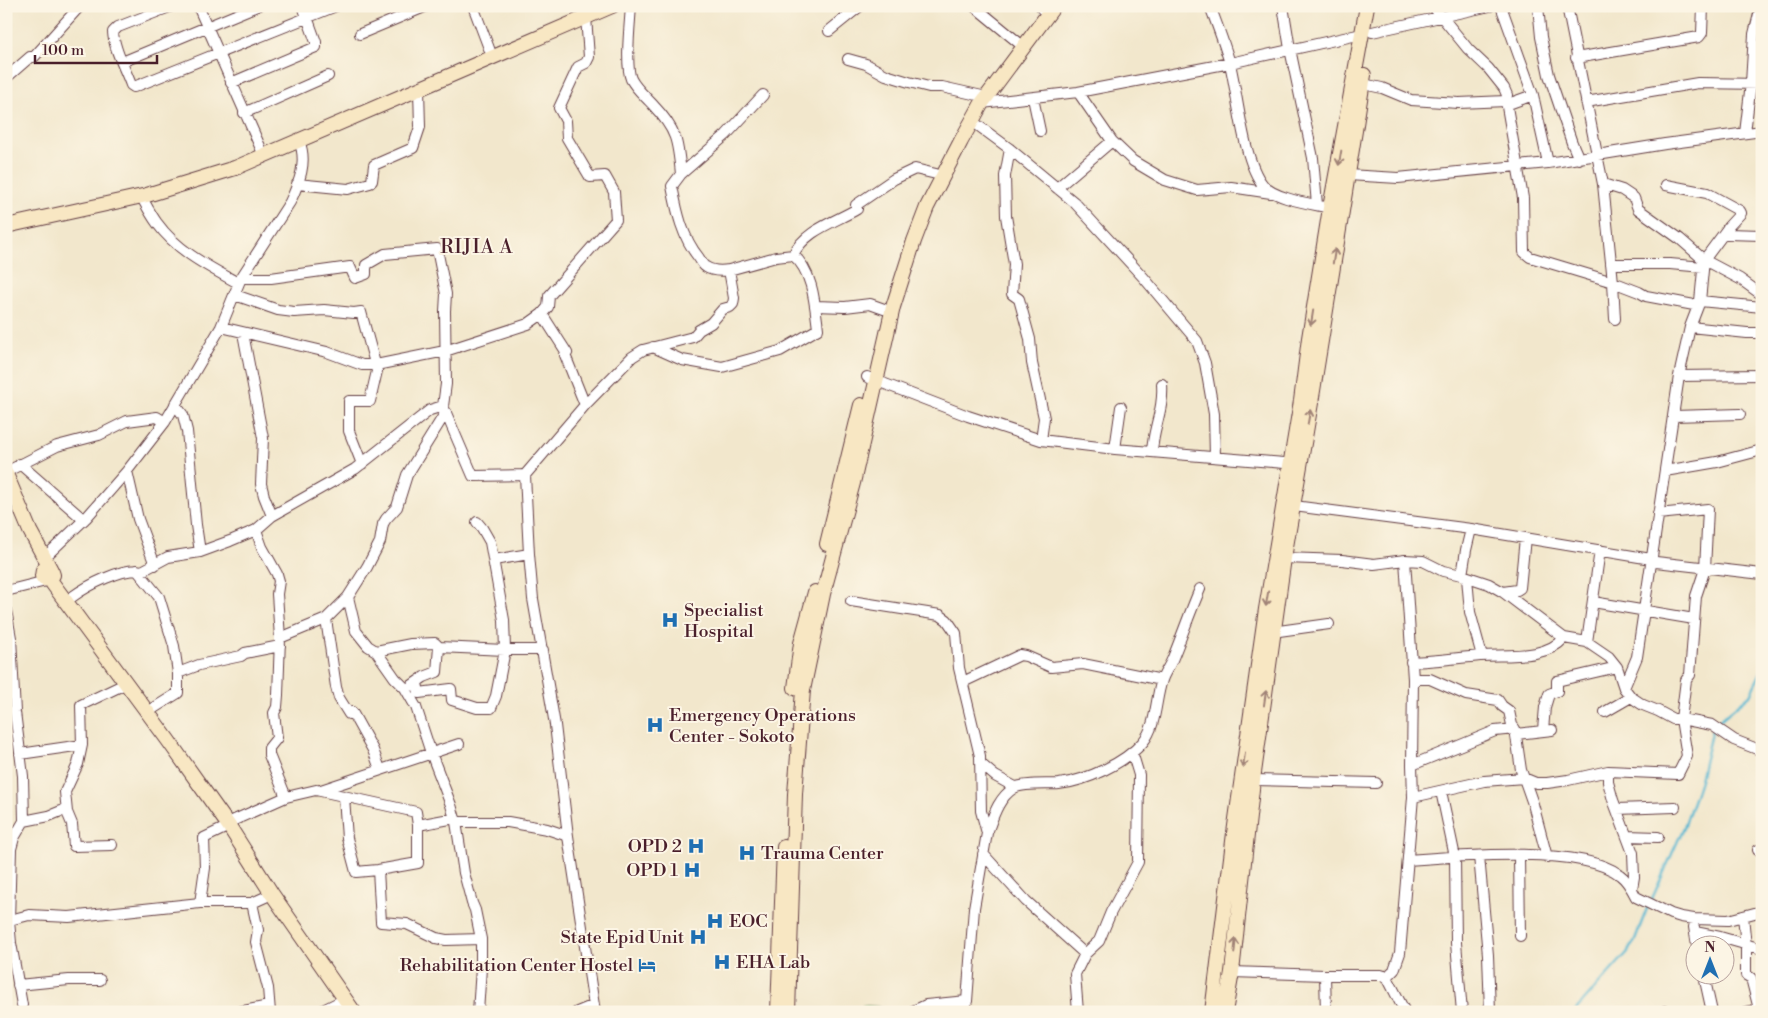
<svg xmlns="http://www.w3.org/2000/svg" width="1768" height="1018" font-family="'Libre Bodoni',serif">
	<rect width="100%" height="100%" fill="#fcf5e5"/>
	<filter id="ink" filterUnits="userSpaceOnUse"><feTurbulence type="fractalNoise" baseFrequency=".02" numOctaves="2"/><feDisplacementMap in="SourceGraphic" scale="10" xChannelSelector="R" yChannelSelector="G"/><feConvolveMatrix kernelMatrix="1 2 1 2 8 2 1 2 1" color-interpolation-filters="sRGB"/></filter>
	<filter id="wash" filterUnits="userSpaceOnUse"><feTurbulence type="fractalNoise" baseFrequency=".0096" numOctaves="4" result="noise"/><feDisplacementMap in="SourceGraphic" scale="20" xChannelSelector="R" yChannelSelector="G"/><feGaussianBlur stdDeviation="1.12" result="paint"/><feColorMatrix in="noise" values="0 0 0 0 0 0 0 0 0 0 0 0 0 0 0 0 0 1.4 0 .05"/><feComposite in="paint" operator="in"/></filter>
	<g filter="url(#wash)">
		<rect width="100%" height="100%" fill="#f2e7cc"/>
		<path fill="#9cde96" stroke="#737e60" d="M863,1005L883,1007V1012H862Z"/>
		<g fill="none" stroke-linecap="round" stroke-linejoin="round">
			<path stroke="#52b6d1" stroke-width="2.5" d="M1716,723L1750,695L1762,670
				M1651,901L1684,827L1699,784L1711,733L1713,728
				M1574,1012L1627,953L1634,942L1648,906"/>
		</g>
	</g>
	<g filter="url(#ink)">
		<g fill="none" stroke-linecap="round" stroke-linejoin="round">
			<g stroke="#633d43" stroke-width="12">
				<path id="minor" d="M172,6L118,27L113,32C114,50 125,68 131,85L134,87L336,6
					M198,6L262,151
					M473,6L490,51
					M631,6C630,23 625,65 631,79C636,89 646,97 653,105C677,130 678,142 681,174
					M974,6L1019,43
					M1041,6L1042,9
					M1210,6C1217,25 1225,45 1230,64C1238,96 1243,161 1263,185C1274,199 1313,204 1330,208
					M1283,6L1290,49L1313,158L1317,205
					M1433,6L1468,49L1488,68L1504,88L1507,95L1506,101L1523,198L1524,252L1530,257L1613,282L1639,292L1646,296L1694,305L1700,301L1762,307
					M1501,6L1533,95L1548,163
					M1538,6L1541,37L1549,75L1572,143L1579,159
					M1567,6L1603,184L1613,282L1615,319
					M829,31L860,6
					M1372,32L1490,6
					M360,34L427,6
					M1576,58L1699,37L1702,33L1703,6
					M848,59L866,64L886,75L909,82L929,87H942L982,96
					M122,62L257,6
					M6,78L30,57H34L80,6
					M231,83L316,47V42L303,6
					M1363,84L1382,88L1411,100L1459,103L1506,101L1511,103L1533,95
					M1078,92L1112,141L1133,161L1165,180L1197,190L1231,187L1271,193
					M1033,98L1040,131
					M1586,102L1698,83L1762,84
					M982,103L1078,92L1230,63L1362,34
					M244,113L328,76
					M972,121L1010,149L1074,202L1144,278L1197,341L1205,363L1214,414L1215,457
					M1745,133L1751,83L1754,34L1761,6
					M1010,149L1005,176L1006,216L1014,264L1012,294L1019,299L1030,339L1032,363L1044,418L1041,440
					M1348,175L1398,178L1548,163L1665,144L1762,131
					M297,184L348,189L370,183L372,181L374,165L413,148L420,127L419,89
					M1603,184L1622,190L1634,198L1638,209L1680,239L1704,260L1740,279L1762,295
					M1057,188L1112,141
					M141,196C146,205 151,215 157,223C177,251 209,267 238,283
					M1727,229V234L1762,235
					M793,255C805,230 835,222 857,209L856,205L894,179L915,169L936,174
					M1611,264H1670L1703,267
					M241,278H271L350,267L355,278L366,274V265L385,254L437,249L446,294L445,311L446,384L443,406L473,476L525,475
					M235,295L278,310L294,312L324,310L354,313L361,312L377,371L370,401H349V431L362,464
					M815,306L845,307L870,304L884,309
					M542,314L567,353L565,355L585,405
					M221,327L327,352L362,365H376L445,351L528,324L542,314L548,307L549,296L616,220L614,192L605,176L590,177L567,138L566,121L559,108L578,67L586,63L589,57L586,17
					M1690,327L1747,333H1762
					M243,333L263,438L261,484L264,496L272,516
					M653,347L682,360L722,367L780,351L818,329C815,305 813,271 793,255L776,257L729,270C722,271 712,271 706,267C703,266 701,261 699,258C682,237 677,212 672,186L681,174L726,135L763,95
					M1679,376L1762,375
					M867,377L968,416L1041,440L1115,449L1296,464
					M175,404L183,415L187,431L196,525L200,552
					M1674,416L1740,414
					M1115,449L1121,407
					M1152,452C1153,428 1164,410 1162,384
					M20,464L84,520
					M127,471L138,519L155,565
					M1665,471L1717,462L1762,450
					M6,472L57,446L99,435L127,421L157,417L165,422
					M1294,506L1471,529L1651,559L1656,562L1762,574
					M256,530L262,547L277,574L279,581L277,594L280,638L278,695L277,707L274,713L277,738L269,748V755L286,797
					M44,558L86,518L127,471L165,422L221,327L241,278L290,202C299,183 308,162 299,141
					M1284,558L1342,560L1374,564L1405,560L1423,561L1443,571L1462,575L1489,584L1503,592L1564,638L1587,642L1609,657L1617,667L1624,688L1631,697L1643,705L1658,711L1673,719H1681L1712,725L1734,740L1762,751
					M494,560L529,554
					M137,570L159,597L174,646L178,673V693L154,708
					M1462,575L1466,550L1471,529
					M1467,578L1470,612L1482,656
					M6,591L50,580
					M1503,592L1517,590L1520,588L1525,538
					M72,597C87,586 124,566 142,571L168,557L200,552L230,541L256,530L272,516L355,469L430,410L443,406
					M348,597L356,631L368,646L376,651L395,678L405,688L416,707L431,753L451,805L456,822L464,873L472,903L475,910L481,939V968L478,1012
					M851,601L940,615L947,620L956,633L959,668L980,756L981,811L987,833L974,908L967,1001L964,1012
					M1593,602L1694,619
					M6,610L11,638L15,712L23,776L24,821L14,838L11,849L9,921L11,943L22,1005
					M326,619L336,687L339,698L349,714L352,712L373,750L380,769
					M1279,631L1329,624
					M280,638L326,619L348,597L367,567L380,542L383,524L386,519L397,507L407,475L446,412
					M1587,642L1600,550
					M376,651L411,644L435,643L439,647
					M1411,662C1434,661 1457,658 1480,656C1507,654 1545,660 1564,638
					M178,673L199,665L241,656L245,653L280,646
					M1413,679H1430L1466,695L1498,700L1502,706L1509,711L1512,725L1515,729
					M963,682L1020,655L1026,656L1051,667L1083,664L1162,680
					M417,683L419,693L451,689L452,700L477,708H491L496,696L505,650L504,620L490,542L482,528L477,522
					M411,686L424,677L437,672L439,647L505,650H543
					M1624,688L1637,657L1679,376L1690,327L1700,301L1704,260L1727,229L1728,227L1741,213L1740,211L1707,193L1666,185
					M1605,712L1631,697
					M1543,730L1545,707L1549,694L1557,691V681L1617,667
					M1517,734L1552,730
					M20,754L82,745
					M981,764L995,776L1015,787
					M1412,765L1495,731L1515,729L1521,770L1533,804L1547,857
					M1608,771V782L1613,800L1633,853L1634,877L1632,889
					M1253,780L1376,783
					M321,790L459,744
					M1441,791L1455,857L1456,943L1462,1012
					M1413,797L1484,781L1524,778L1536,783H1547L1568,780L1608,771L1678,774L1687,756L1681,719L1686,680L1690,675L1696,596L1705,569L1708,509L1658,514
					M1617,809L1675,807
					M24,821L49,816L61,811L67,812
					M232,821L286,797L316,790L416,812L418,825V863L378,870L356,872L347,838L344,797
					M456,822H508L547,829L568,836
					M418,825L455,818
					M987,833C993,817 998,798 1014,788C1024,783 1047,785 1059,784C1086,781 1125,763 1143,742C1157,725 1155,700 1162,680C1164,673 1169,667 1172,660C1182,636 1190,612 1200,589
					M1627,836L1658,837
					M112,845L74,846L72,824L67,812L65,792L78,764L82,745L81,705L127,683
					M1758,850L1762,849
					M983,854L1026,901L1085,954
					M1519,855L1520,936
					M1479,856L1488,955L1490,1012
					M1408,860C1459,856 1580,845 1620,875C1627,880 1632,889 1636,897L1671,914L1681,917L1694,919L1728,920L1762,911
					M378,870L381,922L407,924L436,938L446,940L481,939
					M200,903L205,868L204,838L229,826
					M252,903L258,930L256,942L268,988L270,1012
					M1743,916L1746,946V975L1751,978L1759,1009L1746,1012
					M6,921L29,915L69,917L200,903H252L272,894
					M1694,927L1697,946
					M1695,932L1720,937L1762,949
					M1232,972L1325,975H1381L1387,977L1405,1012
					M1325,975L1326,1012
					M1704,976L1712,1012
					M1387,977L1394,970L1400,953L1413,797L1412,765L1413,679L1405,560
					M18,985L69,980H100
					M1665,1011V1012
					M238,1012L269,1006
					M319,1012L345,999
					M577,1012L594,1005
					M595,1012L568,836L555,725L533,599L529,554L525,475L585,405L632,357L643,350L693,337L699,330L711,323L723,309L730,307L733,304L734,298L729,270
					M911,1012L926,1005L967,1001
					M1078,1012L1075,974L1085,954L1099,941L1111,912L1138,862L1139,775L1132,752"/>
			</g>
			<g stroke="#633d43" stroke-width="16">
				<path id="secondary" d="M6,226L147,195L235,168L612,6
					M6,474L30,531L51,570
					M827,544L861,405
					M50,580L53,575L52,572L48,569L43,570L42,576L44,579L50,580L168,740L229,826L272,894L354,1012
					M795,688L801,643L815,592
					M778,1012L784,847
					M788,1012L795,794L803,690L823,594L853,483L893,307L914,241L927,207L961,141L982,103L1054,6
					M1212,1012L1234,833L1266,609L1301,401L1309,338L1330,208L1367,6
					M1225,1012L1232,972L1253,780L1284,558L1311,403L1364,75"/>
			</g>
			<use href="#minor" stroke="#fff" stroke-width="10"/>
			<use href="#secondary" stroke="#f8e7c3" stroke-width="14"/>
		</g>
		<defs><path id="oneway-shaft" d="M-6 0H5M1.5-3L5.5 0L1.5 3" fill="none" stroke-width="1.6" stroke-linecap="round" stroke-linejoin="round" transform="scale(1.25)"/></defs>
		<g stroke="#a18377">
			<use href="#oneway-shaft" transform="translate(1340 158) rotate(100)"/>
			<use href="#oneway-shaft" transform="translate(1334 256) rotate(-81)"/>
			<use href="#oneway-shaft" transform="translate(1312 318) rotate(99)"/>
			<use href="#oneway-shaft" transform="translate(1309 417) rotate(-80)"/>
			<use href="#oneway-shaft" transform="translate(1267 599) rotate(99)"/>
			<use href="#oneway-shaft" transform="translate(1265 698) rotate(-82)"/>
			<use href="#oneway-shaft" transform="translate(1244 760) rotate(98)"/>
			<use href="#oneway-shaft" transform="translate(1235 946) rotate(-84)"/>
		</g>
	</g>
	<defs>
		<g id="hospital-bare" transform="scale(1.35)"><path d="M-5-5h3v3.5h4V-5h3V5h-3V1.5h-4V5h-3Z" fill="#1f6fb2" stroke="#fcf5e5" stroke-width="2.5" paint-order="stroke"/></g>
		<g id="hotel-bare" transform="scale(1.35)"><path d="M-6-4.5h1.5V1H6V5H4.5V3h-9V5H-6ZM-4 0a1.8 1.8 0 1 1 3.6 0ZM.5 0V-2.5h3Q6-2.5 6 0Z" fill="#1f6fb2" stroke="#fcf5e5" stroke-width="2.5" paint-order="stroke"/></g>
	</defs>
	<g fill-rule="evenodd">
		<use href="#hospital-bare" x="670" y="620"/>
		<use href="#hospital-bare" x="655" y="725"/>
		<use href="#hospital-bare" x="696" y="846"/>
		<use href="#hospital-bare" x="747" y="853"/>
		<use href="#hospital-bare" x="692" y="870"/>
		<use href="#hospital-bare" x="715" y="921"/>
		<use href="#hospital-bare" x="698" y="937"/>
		<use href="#hospital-bare" x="722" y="962"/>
		<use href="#hotel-bare" x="647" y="965"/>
	</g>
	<g text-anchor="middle" stroke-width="4" stroke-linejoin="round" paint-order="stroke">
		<g font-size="18" fill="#4a1f2b" stroke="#fcf5e5" text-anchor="start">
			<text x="684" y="616">Specialist<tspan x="684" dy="21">Hospital</tspan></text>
			<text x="669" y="721">Emergency Operations<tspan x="669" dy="21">Center - Sokoto</tspan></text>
			<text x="682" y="852" text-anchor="end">OPD 2</text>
			<text x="761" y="859">Trauma Center</text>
			<text x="678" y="876" text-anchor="end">OPD 1</text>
			<text x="729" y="927">EOC</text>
			<text x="684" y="943" text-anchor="end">State Epid Unit</text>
			<text x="736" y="968">EHA Lab</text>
			<text x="633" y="971" text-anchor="end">Rehabilitation Center Hostel</text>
		</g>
		<g font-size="19" letter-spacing="1" fill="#4a1f2b" stroke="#fcf5e5">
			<text x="477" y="253">RIJIA A</text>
		</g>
	</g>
	<rect width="1768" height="1018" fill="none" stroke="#fcf5e5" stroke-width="25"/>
	<g transform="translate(1710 960)"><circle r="24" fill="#fcf5e5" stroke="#b59f9b"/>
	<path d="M0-4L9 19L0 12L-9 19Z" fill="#1f6fb2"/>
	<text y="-8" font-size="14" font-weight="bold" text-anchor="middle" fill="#4a1f2b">N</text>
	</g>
	<path d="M35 55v8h122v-8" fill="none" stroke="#4a1f2b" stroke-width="2.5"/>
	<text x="42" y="55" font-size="15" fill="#4a1f2b" stroke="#fcf5e5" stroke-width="4" paint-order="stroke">100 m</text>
</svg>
